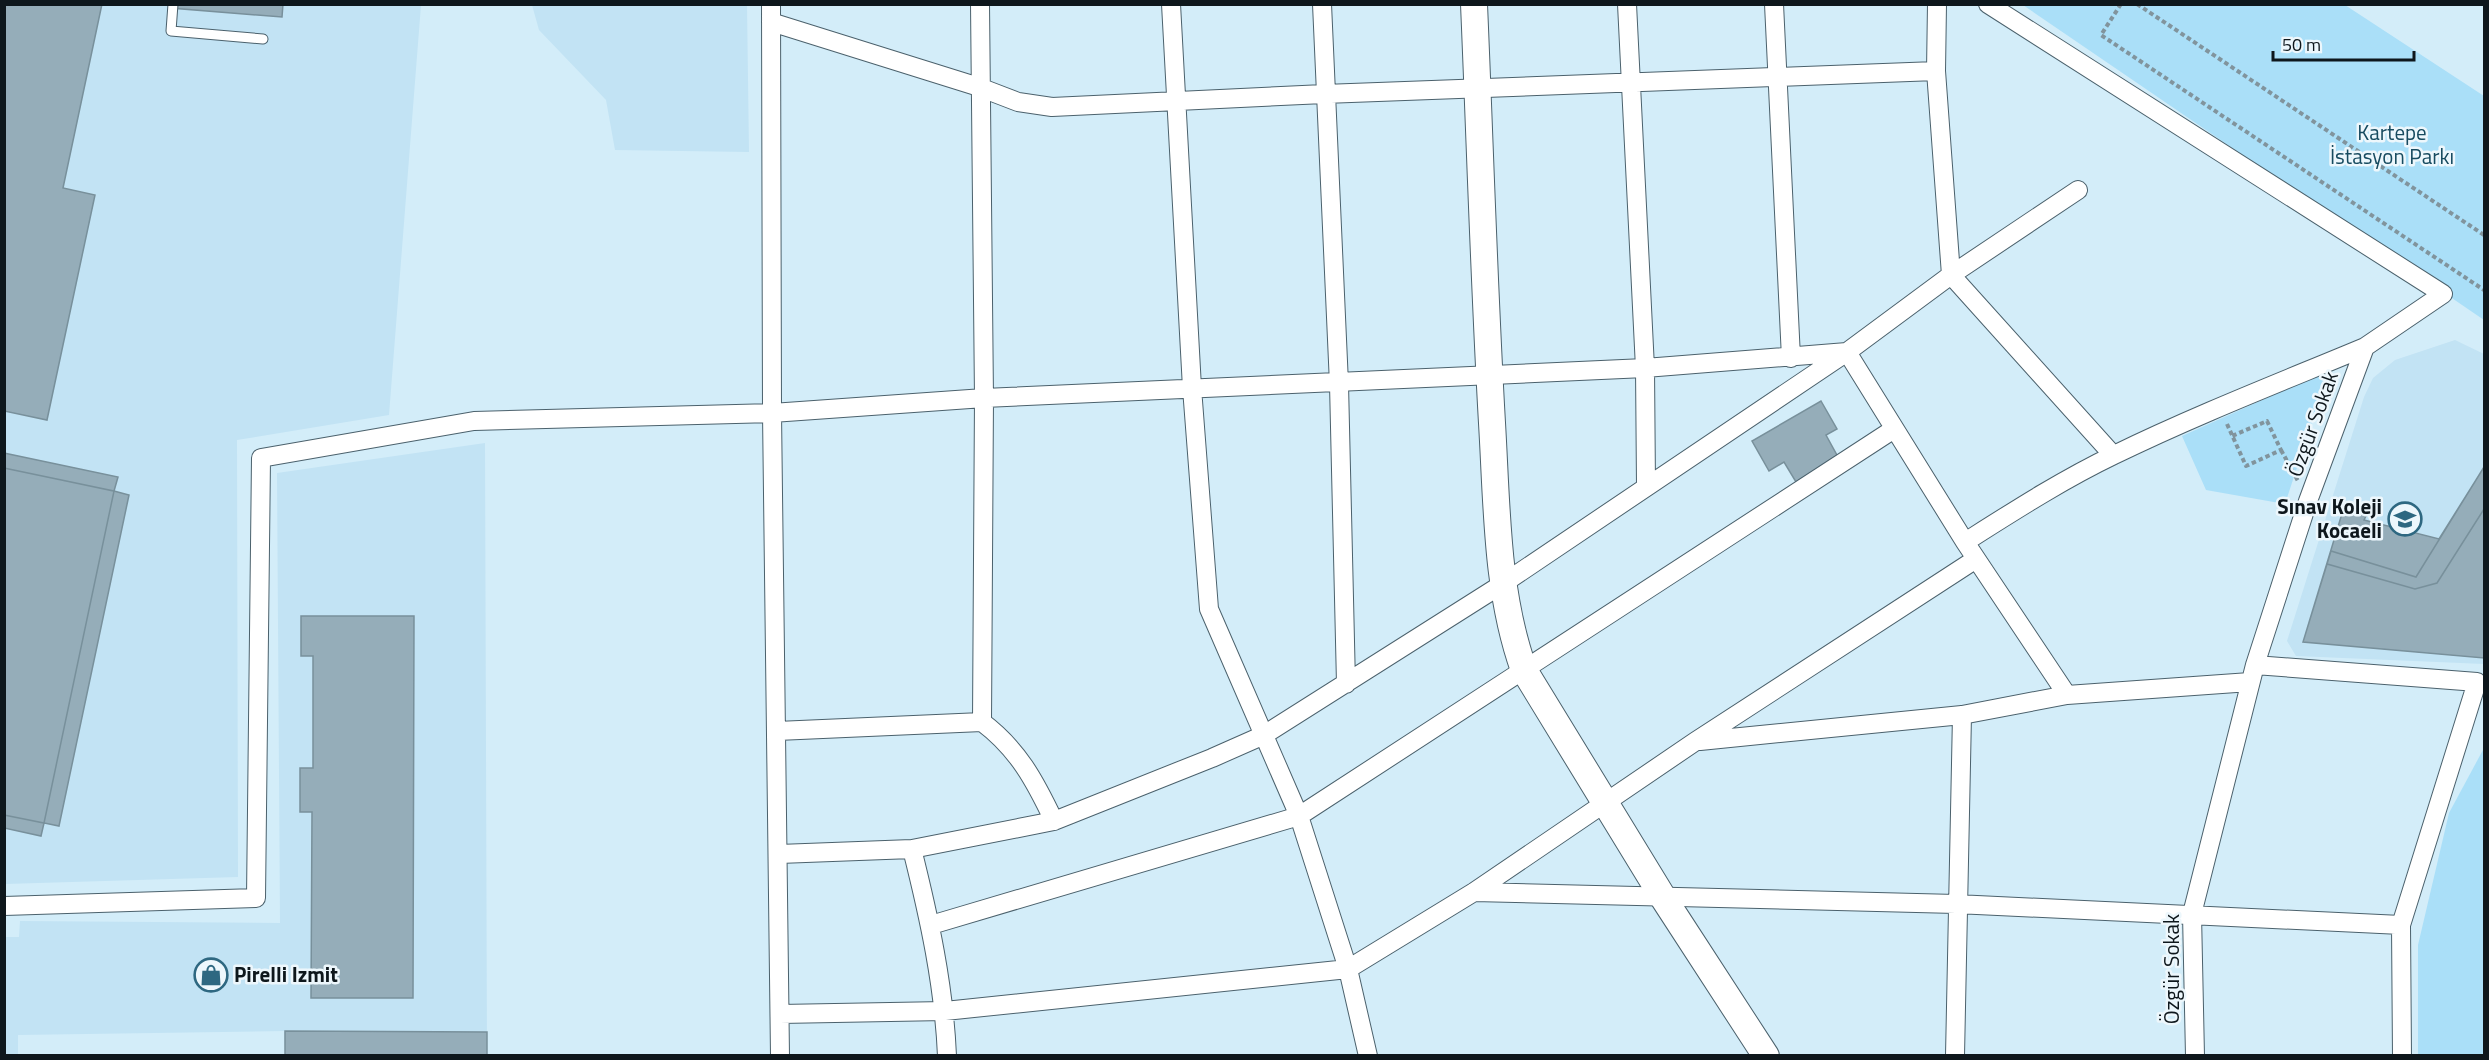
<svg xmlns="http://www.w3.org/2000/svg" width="2489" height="1060" font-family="'Titillium Web',sans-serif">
	<rect width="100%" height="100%" fill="#d3edf9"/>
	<path fill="#c2e3f4" d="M4,5H421L389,415L237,440L238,877L5,884Z
		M532,5H747L749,152L615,150L606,100L539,30Z
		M2455,340L2484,354V664L2296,656L2287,641L2364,397L2373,378L2395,360Z
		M485,443L487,1055H285L284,1031L18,1035V1055H5L4,937H19L20,921L280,923L277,473Z"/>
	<path fill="#aadff8" d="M2023,5H2345L2484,96V320Z
		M2329,370L2285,504L2206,490L2182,436Z
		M2484,748V1055H2418V945L2449,813Z"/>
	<path fill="#95adb9" stroke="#78909b" stroke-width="1.5" d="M4,4H102L63,188L95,195L47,420L4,411Z
		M170,4H283L282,17L170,8Z
		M1821,401L1837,429L1826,435L1838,457L1796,482L1784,462L1769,471L1752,441Z
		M4,453L118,477L114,491L4,468Z
		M2484,467V658L2303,642L2344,507L2368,512L2364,520L2439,539Z
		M2484,467V658L2303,642L2331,551L2416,577Z
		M4,468L114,491L44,823L4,815Z
		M114,491L129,495L59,826L44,823Z
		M2484,509V658L2303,642L2327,564L2415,589L2437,583Z
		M301,616H414L413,998H311L312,812H300V768H313V656H301Z
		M4,815L44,823L41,836L4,828Z
		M285,1031L487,1032V1056H285Z"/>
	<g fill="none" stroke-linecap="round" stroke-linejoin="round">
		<g stroke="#4b616c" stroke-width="11">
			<path id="lane" d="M173,4L171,31L263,39"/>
		</g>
		<g stroke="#4b616c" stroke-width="20">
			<path id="street" d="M771,4L772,413L780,1056
				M980,4L984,398L982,722C1018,749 1035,781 1054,821
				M1171,4L1192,388L1209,609L1299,816L1348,969L1368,1056
				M1322,4L1339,384L1346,684
				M1627,4L1645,368L1646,486
				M1774,4L1791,358
				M1937,4L1936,71L1951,275L2113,455
				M1988,4L2443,294L2365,347
				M771,22L979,87L1018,102L1052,107L1324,94L1936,71
				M1965,542C2014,511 2062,480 2114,455C2196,415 2281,382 2365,347L2308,501L2255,665L2192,914L2195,1056
				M2255,665L2477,682L2401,925L2402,1056
				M777,731L982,722
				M1700,741L1962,715L2067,695L2250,682
				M779,854L912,849
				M1474,892L1956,904L2401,925
				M4,906L256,898L261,458L474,421L772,413L984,398L1645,368L1847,352L1965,542L2067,695
				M931,925L1299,816L1894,429
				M780,1014L945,1011L1348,969L1474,892L1696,741L1976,559
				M947,1056C944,985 929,917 912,849L1054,821L1212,758L1264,735L1504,583L1847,352L1951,275L2078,190
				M1955,1056L1962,715"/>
		</g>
		<g stroke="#4b616c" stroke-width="28">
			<path id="secondary" d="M1474,4C1480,144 1484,284 1492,423C1497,506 1496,592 1524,670L1664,899L1766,1056"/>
		</g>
		<path stroke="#81949d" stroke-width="4" stroke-dasharray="4.5 3" stroke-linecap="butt" d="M2121,4L2101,35L2484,290
			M2137,4L2484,235
			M2227,424L2246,466L2281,450L2267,421L2232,436
			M2281,450L2298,481"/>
		<use href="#lane" stroke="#fff" stroke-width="9"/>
		<use href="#street" stroke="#fff" stroke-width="18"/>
		<use href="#secondary" stroke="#fff" stroke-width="26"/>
	</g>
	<defs>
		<g id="school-ring" transform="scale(1.725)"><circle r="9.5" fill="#edf7fc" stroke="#2e6881" stroke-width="1.5"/><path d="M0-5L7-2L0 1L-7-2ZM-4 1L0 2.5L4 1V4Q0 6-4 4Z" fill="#2e6881"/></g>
		<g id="shop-ring" transform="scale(1.725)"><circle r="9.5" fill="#edf7fc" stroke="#2e6881" stroke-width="1.5"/><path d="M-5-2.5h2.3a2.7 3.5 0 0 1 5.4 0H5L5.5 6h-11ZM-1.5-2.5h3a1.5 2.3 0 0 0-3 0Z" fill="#2e6881"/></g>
	</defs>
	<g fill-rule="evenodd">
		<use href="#school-ring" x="2405" y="519"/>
		<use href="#shop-ring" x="211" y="975"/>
	</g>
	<g text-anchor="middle" stroke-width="5" stroke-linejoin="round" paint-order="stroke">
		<g font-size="21" fill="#174b60" stroke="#edf7fc">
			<text x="2392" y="140">Kartepe<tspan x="2392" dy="24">İstasyon Parkı</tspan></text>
		</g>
		<g font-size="21" fill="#0e171c" stroke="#edf7fc">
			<text transform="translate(2313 424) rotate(-70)" y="7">Özgür Sokak</text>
			<text transform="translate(2172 969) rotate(-90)" y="7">Özgür Sokak</text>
		</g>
		<g font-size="21" font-weight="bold" fill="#0e171c" stroke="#edf7fc" text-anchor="end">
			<text x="2382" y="514">Sınav Koleji<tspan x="2382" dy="24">Kocaeli</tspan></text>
			<text x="234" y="982" text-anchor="start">Pirelli Izmit</text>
		</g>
	</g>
	<rect width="2489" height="1060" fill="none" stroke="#0e171c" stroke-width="12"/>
	<path d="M2273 51v9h141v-9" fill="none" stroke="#0e171c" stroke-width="3"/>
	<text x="2282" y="51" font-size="18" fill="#0e171c" stroke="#edf7fc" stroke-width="4.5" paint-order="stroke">50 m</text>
</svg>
